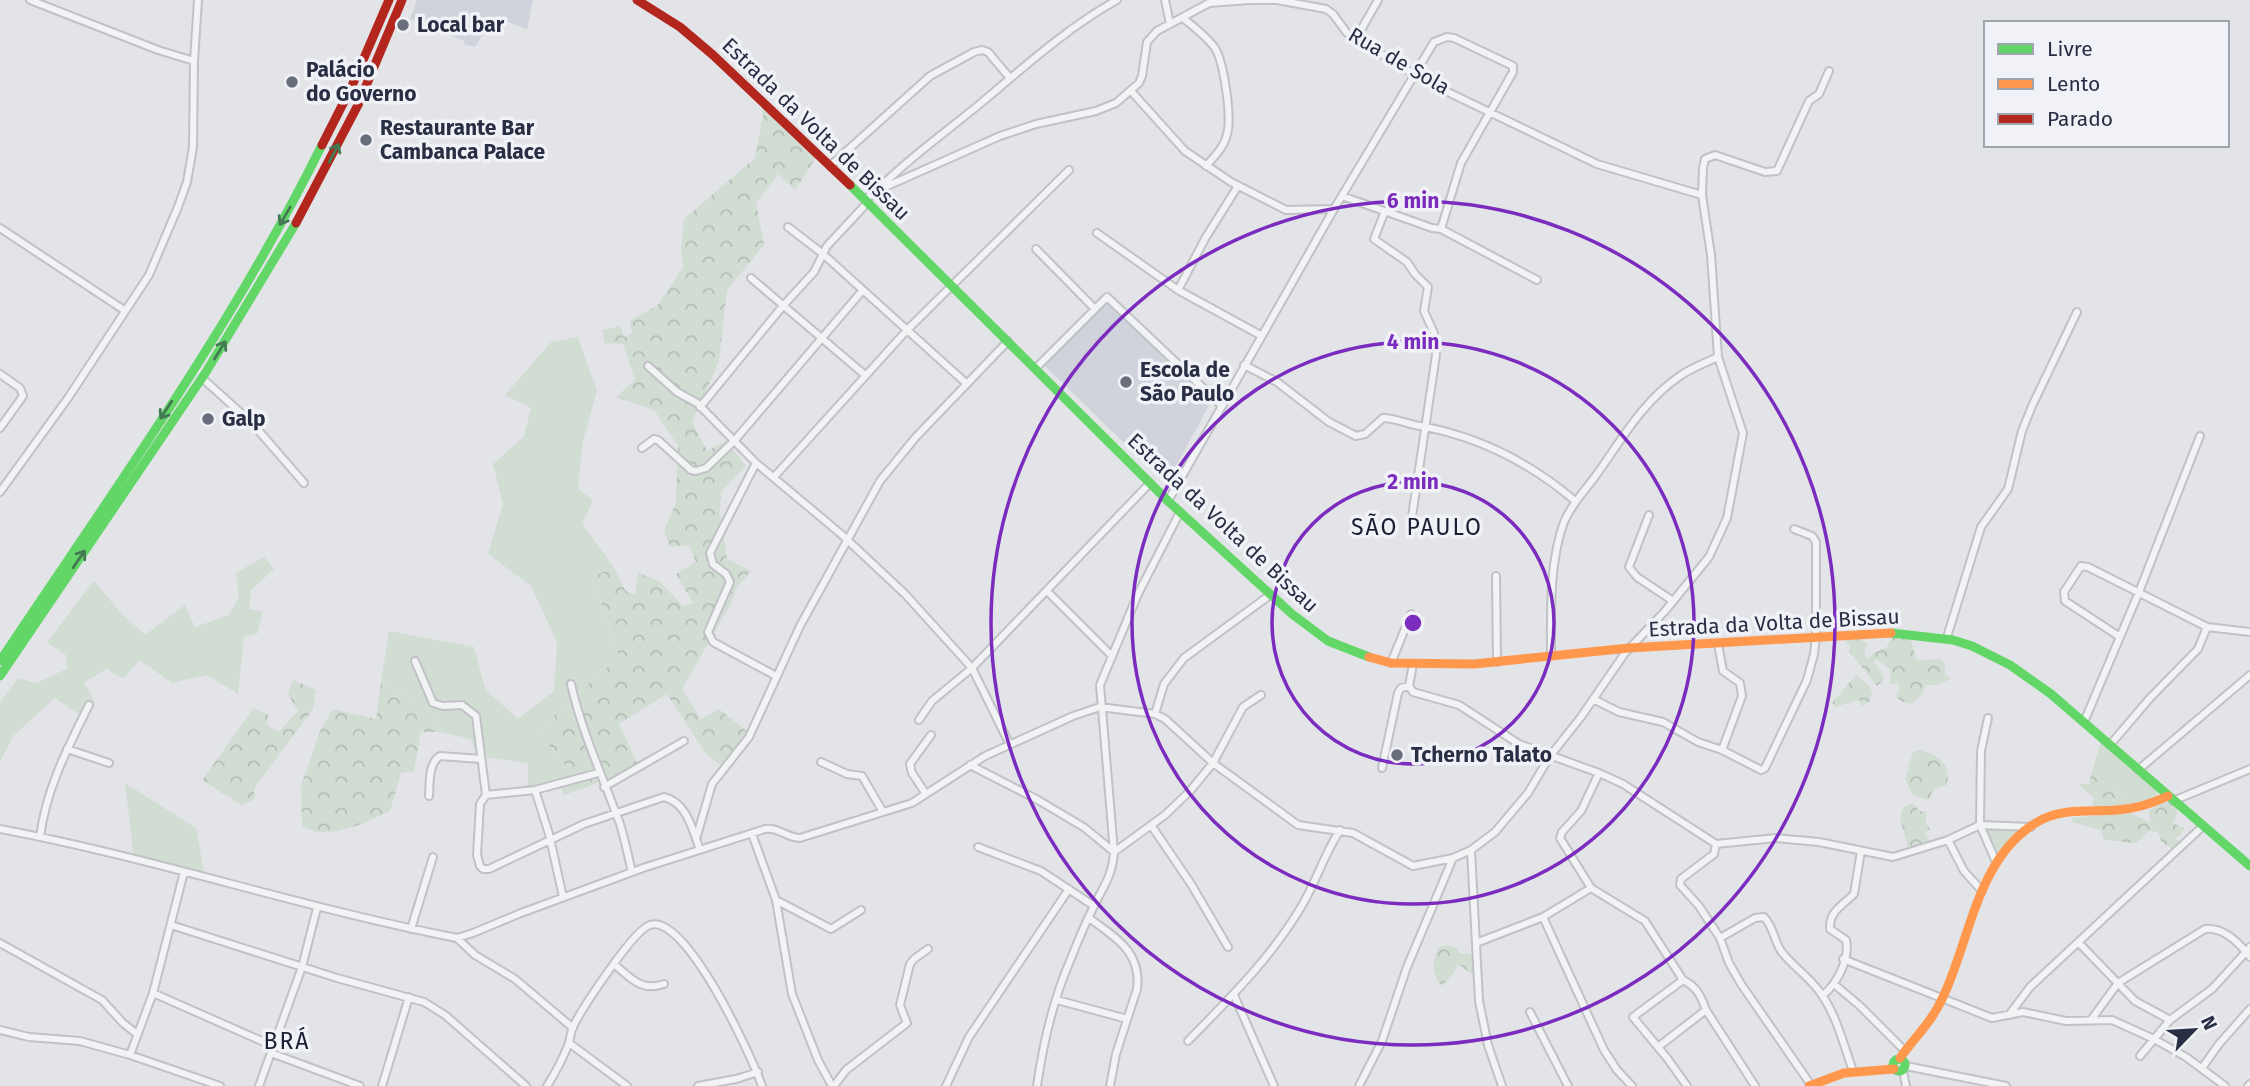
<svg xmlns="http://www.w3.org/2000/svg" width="2250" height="1086" font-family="'Fira Sans',sans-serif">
	<defs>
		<pattern id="forest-crowns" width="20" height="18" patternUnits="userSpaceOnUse" patternTransform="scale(1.75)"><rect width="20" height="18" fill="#d1dcd3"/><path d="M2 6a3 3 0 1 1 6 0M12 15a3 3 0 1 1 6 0" fill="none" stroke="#b3bdb6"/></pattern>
	</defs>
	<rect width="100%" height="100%" fill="#e3e4e8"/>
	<path fill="#d0d3db" d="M417,0H533L527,29L494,17L475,47L465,45L464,41L410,19Z
		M1108,301L1211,402L1166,484L1041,362Z"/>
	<path fill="#d1dcd3" d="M578,337L597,391L583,441L578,488L593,501L582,523L614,568L592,578L619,657L558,710L540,735L584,788L564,795L558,782L528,789V763L477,756L471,739L440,732L431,710L381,682L389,631L474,647L485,689L518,719L554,691L557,642L531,586L488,554L503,504L493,464L524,436L531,408L505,395L551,342Z
		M264,557L274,569L251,590L249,609L263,612L257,634L244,637L238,694L207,675L172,683L140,660L123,679L107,669L84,682L95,702L85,718L55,698L14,735L0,761V702L18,678L37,683L68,668L66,655L47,642L94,581L120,612L145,635L185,605L195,627L229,615L239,597L236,573Z
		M2101,741L2156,790L2158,795C2153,808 2136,805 2123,806L2126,798C2113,791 2105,780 2091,775Z
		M125,783L196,828L205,877L134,858Z
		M2020,826V828L1997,860L1981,831Z"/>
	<path fill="url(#forest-crowns)" d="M760,103L816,158L795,190L778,174L756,203L764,245L727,290L719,361L692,422L707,451L726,441L746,466L721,492L720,513L727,559L751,571L737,587L731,603L682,689L701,719L719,709L748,732L726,769L706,754L667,694L619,724L639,767L584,788L540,735L558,710L619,657L592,577L614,568L625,590L635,595L638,573L659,581L683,606L693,603L676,574L696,562L689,545L670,547L664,531L676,502L678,446L654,410L616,397L635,380L623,344L604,343L603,330L620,326L624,337L632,333L630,320L657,306L684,266L681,252L684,219L755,158L763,116Z
		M1910,635L1916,660L1941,659L1945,663V674L1951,679L1936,685H1926L1922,694L1912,704C1905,703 1900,702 1896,696L1900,688L1897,683L1890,685L1891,670L1876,659L1873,662L1880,669L1884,680L1877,686L1849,651L1850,646L1842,638L1853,636L1867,643L1864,654L1869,659L1874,653L1887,647L1893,636Z
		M1856,675L1870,687L1872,694L1869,702L1862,706L1859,700L1835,707L1832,703Z
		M293,680L316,690L313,709L254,789L255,799L241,805L202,780L254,708L268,715L267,725L279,732L298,711L288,694Z
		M381,682L431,710L440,732H421L414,771L401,773L390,811C364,823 328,842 302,826L301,785L321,729L333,709L376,719Z
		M1919,750C1937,754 1952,764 1947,785L1934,789L1928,800L1913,795L1905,779L1913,752Z
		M2091,775C2105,780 2113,791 2126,799L2123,806L2102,809L2092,805L2094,798L2078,784H2089Z
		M2168,801L2177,805V814L2173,823L2184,828L2180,836L2174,839L2184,842V849L2177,852L2161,841L2158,832L2149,831L2136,843L2104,840L2101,830L2072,822V818L2127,812L2150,822L2149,810Z
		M1908,804H1914L1919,811L1926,812V824L1930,829L1925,834L1930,842L1914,849L1908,846L1900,819L1903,808Z
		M1447,945L1458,949L1459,953L1471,954L1476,973L1473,975L1458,964L1453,974L1442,986C1432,974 1431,962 1439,947Z"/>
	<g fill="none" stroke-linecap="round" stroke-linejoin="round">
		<g stroke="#c1c2c6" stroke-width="10">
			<path id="street" d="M30,0L158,50L194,61
				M1165,0L1170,24
				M1183,18C1194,27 1207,37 1215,48C1224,63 1232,118 1227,134C1225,146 1214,157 1206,166
				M1356,39L1378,0
				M1131,91L1185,151L1231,182L1286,210L1334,209
				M830,166L930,76L974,52L982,50L988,52L1010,78
				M878,189C910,157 946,132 981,103C1024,67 1067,28 1117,0
				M865,200L874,192L1000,136L1036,124L1096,111L1116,103L1139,83L1142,76L1147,42L1157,31L1209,3L1249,0H1277L1326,9L1333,14L1347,33L1425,81L1597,164L1702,195
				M1385,211L1374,239L1407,262L1415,274L1428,287L1424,311L1434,333L1436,355L1410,530
				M788,227L823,254L967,384
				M0,228L124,310
				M1441,229L1537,280
				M1097,233L1178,290L1262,336
				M1036,249L1094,308
				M751,278L865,375
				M1178,290L1206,237L1238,186
				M1244,365L1277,382L1329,422L1356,436L1365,434L1383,418C1395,418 1407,424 1420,426C1477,436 1530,463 1574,500
				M648,366L677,392L697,403L756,463L841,534L905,594L972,668L1010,745
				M1036,368L1107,297L1221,405
				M0,374L20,388L23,396L0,428
				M202,378L252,423L304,483
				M700,407L782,307L814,272L827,246L868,202
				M642,448L654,439L658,440L691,470L696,471L706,468L735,440L862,291
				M756,463L710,553L713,564L726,574L730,582L708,632L713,642L776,676
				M774,477L907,330L1069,170
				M0,492L68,398L149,275L178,207L187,182L193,147L194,61L198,0
				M1168,501L1334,209L1434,42L1447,37L1454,38L1513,66V72L1461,163L1441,229L1432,228L1342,196
				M1649,515L1629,567L1637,577L1673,601
				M1496,576L1497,662
				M1047,591L1112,656
				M1947,637L1981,527L2008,489L2022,431L2032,406L2077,312
				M2120,637L2065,601L2064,592L2081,566L2088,567L2207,627L2250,632
				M1718,644L1723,671L1740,683L1742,696L1722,750
				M1551,656C1551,612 1549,563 1564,522C1572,503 1585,491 1597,474C1622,439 1643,401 1680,376C1691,368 1705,363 1718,357
				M415,661L433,703L443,706L462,705L476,716L486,795L480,804L477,855L480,866L483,869H489L584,824L664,797C687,802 693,831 700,850
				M1391,663L1411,614
				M1413,664L1409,686L1413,692L1459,705L1519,744L1599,773L1623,784L1716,844L1776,838L1819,842L1893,857L1948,840L1980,825L2031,827
				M571,684C582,733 603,777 620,824C625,840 628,856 632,872
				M1593,699L1619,712L1663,722L1698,742L1722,750L1761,770L1765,768L1807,680L1814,654L1816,637V542L1812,536L1794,529
				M1155,714L1164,684L1184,658L1270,595
				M1988,718L1981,751L1980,825L1996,862
				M919,720L932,701L972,668L1150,483
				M2084,722L2139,592L2200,436
				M2110,745L2150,698L2198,649L2207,627
				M67,749L109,763
				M821,762L847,774L862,776L883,812
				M970,765L1038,800L1085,828L1114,852L1165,815L1190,791L1213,763L1243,707L1261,695
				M1382,768L1398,693L1401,688L1409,686
				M2138,770L2250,675
				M604,787L684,741
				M926,794L912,773L910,764L931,735
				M486,795L535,790
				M429,796C430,782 428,764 440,756L481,759
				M2173,801L2250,769
				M1151,825L1191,884L1228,947
				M0,829C154,858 303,908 457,938L473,933L521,913L643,868L765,829C779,827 787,838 800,838L912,803L985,756L1073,716L1100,707L1155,714L1165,719L1213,763L1298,825L1353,833L1413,866L1453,858
				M752,834L776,900L792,994L818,1060L832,1086
				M40,837C46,789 68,747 89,705
				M696,839L712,784L749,737L800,626L880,481L915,438L1008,341
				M1948,840L1964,871L1982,891
				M1716,844L1714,854L1681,879L1680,885L1699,906L1720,938L1729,963L1741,984L1811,1085
				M978,847L1041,871L1094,906
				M1591,888L1560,838L1562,832L1581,811L1599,773
				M563,897L549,834L535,790L598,773
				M776,900L831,929L861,910
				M1543,917L1604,1050L1617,1070L1632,1086
				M1089,918C1115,937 1142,952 1137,989L1116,1054L1110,1086
				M171,925L337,978L424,1002L445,1015L526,1086
				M411,929L433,857
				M457,938L475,955L515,979L573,1028
				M1720,938L1755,918L1764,917C1773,926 1774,940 1781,951C1793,967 1811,978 1822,995C1837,1017 1844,1046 1853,1071
				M0,943L102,1000L123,1023L137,1034
				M1476,943L1543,917L1591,888L1645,921L1683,980L1633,1017L1667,1058L1687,1086
				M2079,943L2135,1001L2170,1020
				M1843,959L1992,1018L2023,1012L2066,1021L2112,1020L2154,1039L2186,1057L2225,1086
				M614,964C631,978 641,992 664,984
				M1683,980C1697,987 1701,996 1706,1010
				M1834,984L1860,1006L1905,1051
				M153,993L273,1046
				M1234,995L1274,1086
				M1823,995C1837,984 1850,959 1846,940L1830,929C1829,911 1842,906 1854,894L1861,851
				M1057,1000L1127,1019
				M1530,1012L1568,1086
				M2009,1015L2030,987L2203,826
				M2091,1020L2118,983L2205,929C2221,927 2236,940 2246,952L2250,947
				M0,1030L29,1037L80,1041L130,1055L153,993L184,872
				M1188,1041C1228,1000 1268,961 1298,912C1315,886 1323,856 1340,830
				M569,1043L627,1086
				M1658,1047L1706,1010L1755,1086
				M271,1053L360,1086
				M130,1055L220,1086
				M2140,1056L2170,1020L2212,989L2246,952L2250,957
				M1906,1066L2006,1086
				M2202,1068L2219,1044L2250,1009
				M1903,1071L1906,1086
				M259,1086L302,967L317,908
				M382,1086L409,997
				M547,1086C556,1072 563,1058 569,1043C570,1038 571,1032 573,1027C581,1010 634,929 650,925C686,913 752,1057 762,1086
				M698,1086L736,1079L758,1072
				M834,1086L846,1070L907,1023L900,1005L910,964L914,959L928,949
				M946,1086L969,1037L1069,889
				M1037,1086C1043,1044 1053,1000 1070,961C1077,943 1085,924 1094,906C1104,885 1112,877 1114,852L1100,685L1138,594L1180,512
				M1359,1086L1382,1041L1407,967L1453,858L1471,850
				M1502,1086L1488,1045L1479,1001L1471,850L1495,832L1528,793L1550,756L1581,717L1625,653L1665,611L1709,557L1727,518L1743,433L1718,357L1711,255L1702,195L1703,168L1705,159L1715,155L1765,172L1777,171L1809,101L1819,94L1829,71
				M2248,1086L2250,1084"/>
		</g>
		<use href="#street" stroke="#f2f3f5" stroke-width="6"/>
		<path stroke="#63d668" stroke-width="9" d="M850,185L1168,501L1292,614L1328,641L1369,657
			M1891,633L1953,640L1972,646L2010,665L2051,694L2250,866
			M0,661C112,493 232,327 322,145
			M0,676L206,372L296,223
			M1893 1065a6 6 0 1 1 12 0a6 6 0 1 1-12 0Z"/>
		<path stroke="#ff974d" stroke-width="9" d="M1369,657L1391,663L1474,664L1629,648L1891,633
			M1900,1058C1915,1037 1932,1022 1943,997C1971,938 1978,851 2043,819C2066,808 2092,812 2117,810C2135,809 2151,804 2168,796
			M1809,1086L1844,1073L1894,1069"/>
		<path stroke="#b3261e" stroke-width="9" d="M637,0L680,27L713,55L850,185
			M322,145L351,88L389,0
			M296,223L358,105L402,0"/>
	</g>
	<defs><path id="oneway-shaft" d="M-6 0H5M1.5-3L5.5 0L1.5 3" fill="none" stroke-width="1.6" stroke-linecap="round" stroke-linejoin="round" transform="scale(1.75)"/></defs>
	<g stroke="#437a54">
		<use href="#oneway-shaft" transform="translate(334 153) rotate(-63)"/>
		<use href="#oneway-shaft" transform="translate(285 216) rotate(120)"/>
		<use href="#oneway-shaft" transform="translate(220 350) rotate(-58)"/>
		<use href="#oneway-shaft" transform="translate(166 410) rotate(123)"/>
		<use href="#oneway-shaft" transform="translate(79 559) rotate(-56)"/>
	</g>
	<g fill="none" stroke="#7b2cbf" stroke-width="3.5">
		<circle cx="1413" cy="623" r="141"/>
		<circle cx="1413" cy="623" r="281"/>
		<circle cx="1413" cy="623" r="422"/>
	</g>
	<g fill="#696e7d" stroke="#f0f2f7" stroke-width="2.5">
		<circle cx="403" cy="25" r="7"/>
		<circle cx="292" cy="82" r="7"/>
		<circle cx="366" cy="140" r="7"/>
		<circle cx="1126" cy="382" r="7"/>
		<circle cx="208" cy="419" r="7"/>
		<circle cx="1397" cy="755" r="7"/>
	</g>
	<g text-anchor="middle" stroke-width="7" stroke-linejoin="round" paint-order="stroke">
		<g font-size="21" font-weight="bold" fill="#282e43" stroke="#f0f2f7" text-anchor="start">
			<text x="417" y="32">Local bar</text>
			<text x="306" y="77">Palácio<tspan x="306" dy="24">do Governo</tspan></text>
			<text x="380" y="135">Restaurante Bar<tspan x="380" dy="24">Cambanca Palace</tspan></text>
			<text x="1140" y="377">Escola de<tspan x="1140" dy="24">São Paulo</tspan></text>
			<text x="222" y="426">Galp</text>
			<text x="1411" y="762">Tcherno Talato</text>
		</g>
		<g font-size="21" fill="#282e43" stroke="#f0f2f7">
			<text transform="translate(1399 61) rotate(30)" y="7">Rua de Sola</text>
			<text transform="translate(816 129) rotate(44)" y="7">Estrada da Volta de Bissau</text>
			<text transform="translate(1223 523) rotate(43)" y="7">Estrada da Volta de Bissau</text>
			<text transform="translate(1774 623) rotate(-3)" y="7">Estrada da Volta de Bissau</text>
		</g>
		<g font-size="23" letter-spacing="2" fill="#1a1f34" stroke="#f0f2f7">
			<text x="1417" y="535">SÃO PAULO</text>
			<text x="287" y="1049">BRÁ</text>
		</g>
	</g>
	<circle cx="1413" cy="623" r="10" fill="#7b2cbf" stroke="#f0f2f7" stroke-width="3.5"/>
	<g font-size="21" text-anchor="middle" font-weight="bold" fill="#7b2cbf" stroke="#f0f2f7" stroke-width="7" stroke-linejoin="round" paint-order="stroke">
		<text x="1413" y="208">6 min</text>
		<text x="1413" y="349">4 min</text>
		<text x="1413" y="489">2 min</text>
	</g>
	<rect x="1984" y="21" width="245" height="126" fill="#f0f2f7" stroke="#a0a4af" stroke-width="2"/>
	<rect x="1998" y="44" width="35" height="10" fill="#63d668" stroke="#a0a4af" stroke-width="2"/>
	<text x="2047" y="56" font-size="21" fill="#282e43">Livre</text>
	<rect x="1998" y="79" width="35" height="10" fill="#ff974d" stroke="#a0a4af" stroke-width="2"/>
	<text x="2047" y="91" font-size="21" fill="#282e43">Lento</text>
	<rect x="1998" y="114" width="35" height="10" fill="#b3261e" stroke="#a0a4af" stroke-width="2"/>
	<text x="2047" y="126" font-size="21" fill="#282e43">Parado</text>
	<g transform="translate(2194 1030) rotate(65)" stroke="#f0f2f7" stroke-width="5" paint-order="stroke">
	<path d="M0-5L12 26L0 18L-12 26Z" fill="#282e43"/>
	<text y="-10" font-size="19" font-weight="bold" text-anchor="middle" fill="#282e43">N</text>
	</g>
</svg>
